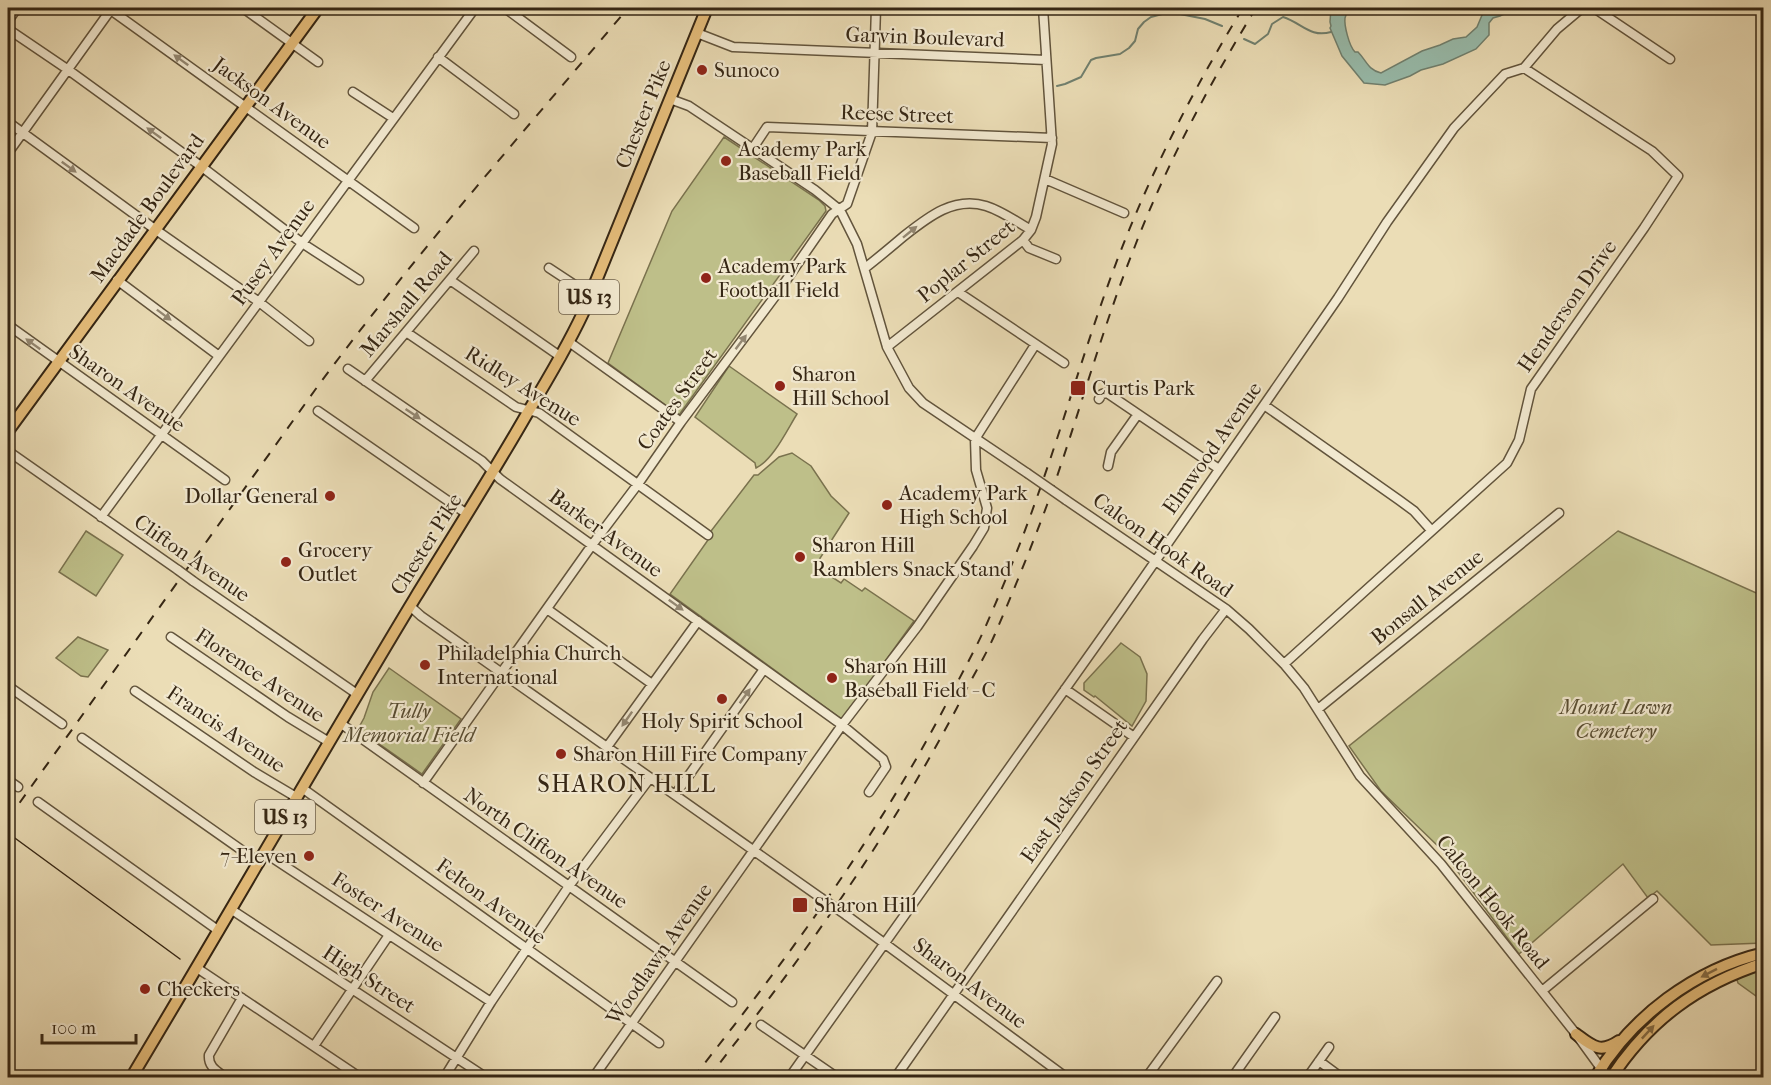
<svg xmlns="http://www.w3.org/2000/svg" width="1771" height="1085" font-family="'IM FELL French Canon',serif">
	<rect width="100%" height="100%" fill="#ebddb6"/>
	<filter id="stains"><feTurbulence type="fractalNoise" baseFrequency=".00333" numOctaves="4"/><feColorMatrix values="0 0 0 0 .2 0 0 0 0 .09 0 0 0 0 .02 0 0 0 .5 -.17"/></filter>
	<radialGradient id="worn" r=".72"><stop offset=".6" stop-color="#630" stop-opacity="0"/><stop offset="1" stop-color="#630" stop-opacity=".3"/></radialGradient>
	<path fill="#bebf89" stroke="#7a724e" stroke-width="1.5" d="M724,137L819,200L825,206L826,211L679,415L608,363L672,211Z
		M729,366L797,414C787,430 773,460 756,468L755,463L695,417Z
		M792,453L811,466L831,496L849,513L815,566L841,583L844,579L862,591L865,588L914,621L843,720L670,594L708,540V535L754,475H758L779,457Z
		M86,531L123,555L96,596L59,572Z
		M1618,531L1763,596V943L1711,945L1657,891L1648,898L1623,864L1519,954L1441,849L1381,791L1349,746Z
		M78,637L108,650L88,677L81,676L56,658Z
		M1121,643L1140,657L1147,674L1146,701L1132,726L1095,696L1094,697L1084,690V683Z
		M389,668L461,719L422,774L358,729L364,718L373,692Z
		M1763,968V1001L1738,983L1736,977Z"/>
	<path fill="#98bcac" stroke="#70806f" stroke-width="1.5" d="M1331,8H1349C1348,11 1346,14 1345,18C1344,25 1349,46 1355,52H1358C1366,60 1368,70 1381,73L1422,51L1440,45L1453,39L1466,37L1477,27L1485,8H1516L1500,16L1493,18L1489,23V35L1476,49L1443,64L1421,70L1410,76L1385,85L1364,83L1342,56L1330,28L1331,26L1330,22Z"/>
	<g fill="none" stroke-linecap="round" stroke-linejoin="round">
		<path stroke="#70806f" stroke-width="2" d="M1244,39L1255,44L1268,34L1272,24L1283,17C1302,23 1310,38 1331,32
			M1057,86L1065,84L1081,77L1091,60L1096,58L1120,54L1129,48L1135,41L1138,29L1144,22L1151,17L1170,12L1205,19L1222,26"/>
		<g stroke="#62543c" stroke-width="11">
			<path id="minor" d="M108,8L414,228
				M243,8L318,62
				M505,8L571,57
				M1594,8L1670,59
				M8,21L17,8
				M8,29L67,69L202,167L302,243L359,280
				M697,33L733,47L1046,60
				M438,57L514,114
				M353,92L393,118
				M670,99L689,106L815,190L840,210L857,244L887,347L909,388L923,403L1027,473
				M8,122L156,230L259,302L309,341
				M753,148L767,127L1052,138
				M8,153L112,8
				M1045,179L1124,213
				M1023,240L1029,248L1056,259
				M549,268L590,295
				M865,268C878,258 891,247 904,236C928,217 954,196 986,206C1002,211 1017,222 1031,230
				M117,280L219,356
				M450,280L561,357
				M958,292L1064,363
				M8,325L225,480
				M406,332L516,407L539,413L708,535
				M569,342L681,422
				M887,347L1023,240L1031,230L1036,217L1052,144L1043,8
				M348,369L482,461L500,479L842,725L883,759L886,767L869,792
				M365,381L474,251
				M1099,399L1102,394L1107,393L1219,469
				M1264,405L1399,500L1414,511L1431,530
				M318,411L467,514
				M8,451L178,570
				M1108,466L1111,452L1138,414
				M1066,500L1226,609L1249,629L1284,664L1304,688L1360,776L1441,864L1576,1034L1608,1078
				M101,517L475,8
				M193,581L357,694
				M410,606L421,616L821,898
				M547,609L652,684
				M171,637L288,717L329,742
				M1284,664L1507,463L1519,440L1531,389L1644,228L1678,176L1652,151L1524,68
				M8,686L62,724
				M1065,689L1134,737
				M135,691L254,772L296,797
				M1318,709L1559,513
				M340,723L732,1002
				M82,738L260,863
				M607,747L698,621
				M8,780L18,787
				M423,783L592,545L638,484L681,422L776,295L832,214L847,204L872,132L876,8
				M302,788L659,1043
				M675,795L764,669
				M38,802L219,931
				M265,853L491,1002
				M232,910L487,1078
				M846,915L1067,1078
				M197,968L361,1078
				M1542,991L1653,899
				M761,1025L838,1078
				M314,1046L389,935
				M1319,1061L1342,1078
				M226,1078C217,1071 208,1067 209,1055L242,998
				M444,1078L491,1002L569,886L650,778
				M593,1078L842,725L917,627L973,546L984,528L987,508L976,470L975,439L1035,345
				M789,1078L1122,609L1264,405L1338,298L1387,222L1454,128L1505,74L1524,68L1557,29L1582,8
				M895,1078L1203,639L1226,609
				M1146,1078L1217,981
				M1232,1078L1275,1017
				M1307,1078L1329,1047"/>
		</g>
		<g stroke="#352614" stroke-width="14">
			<path id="major" d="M8,431L318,8
				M1576,1034C1592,1046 1600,1054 1619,1041
				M131,1078C227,918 319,757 415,598C453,536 492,475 528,412C548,379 567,347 583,313L707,8
				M1595,1078C1631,1017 1695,969 1764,953
				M1611,1078C1649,1020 1698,984 1764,963"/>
		</g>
		<use href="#minor" stroke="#f2e9d0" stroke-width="8"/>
		<use href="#major" stroke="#e6be7b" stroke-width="10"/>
		<path stroke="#352614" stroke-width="1.5" d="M8,833L180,959"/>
		<path stroke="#352614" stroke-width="2" stroke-dasharray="10 10" stroke-linecap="butt" d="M8,819L315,390C413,257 522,134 628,8
			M693,1078C790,955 883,829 954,689C964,669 975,650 984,630C1003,587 1021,543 1036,500C1067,414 1091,325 1125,240C1157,160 1198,81 1243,8
			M708,1078C803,957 894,831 964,694C974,674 986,655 995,634C1013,592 1031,548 1047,505C1078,419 1101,331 1135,246C1167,163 1210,83 1256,8"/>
		<g stroke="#62543c" stroke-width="11" stroke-linecap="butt">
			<path id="minor-bridge" d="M1027,473L1066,500
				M178,570L193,581
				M821,898L846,915"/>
		</g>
		<use href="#minor-bridge" stroke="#f2e9d0" stroke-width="8"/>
	</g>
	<defs><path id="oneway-solid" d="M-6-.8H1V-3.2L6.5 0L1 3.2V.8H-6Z" transform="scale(1.5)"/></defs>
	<g fill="#948872">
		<use href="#oneway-solid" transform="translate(181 60) rotate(-144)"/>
		<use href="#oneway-solid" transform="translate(154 133) rotate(-144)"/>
		<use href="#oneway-solid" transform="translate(69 167) rotate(36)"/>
		<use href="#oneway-solid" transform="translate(910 232) rotate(-39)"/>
		<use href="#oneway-solid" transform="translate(164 315) rotate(37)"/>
		<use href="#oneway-solid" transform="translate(741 342) rotate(-53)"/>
		<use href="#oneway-solid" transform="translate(33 344) rotate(-144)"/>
		<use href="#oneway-solid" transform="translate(413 414) rotate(34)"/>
		<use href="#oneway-solid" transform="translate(676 605) rotate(36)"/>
		<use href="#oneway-solid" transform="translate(745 696) rotate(-54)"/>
		<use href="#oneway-solid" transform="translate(627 719) rotate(125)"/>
	</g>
	<g fill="#856a42">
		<use href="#oneway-solid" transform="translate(1709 973) rotate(153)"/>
		<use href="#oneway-solid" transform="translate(1648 1032) rotate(-47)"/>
	</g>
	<g fill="#8f2418" stroke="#f2e9d0" stroke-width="2">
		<circle cx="702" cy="70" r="6"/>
		<circle cx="726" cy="161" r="6"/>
		<circle cx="706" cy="278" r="6"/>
		<circle cx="780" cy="386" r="6"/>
		<rect x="1070" y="380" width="16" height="16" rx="3"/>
		<circle cx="330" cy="496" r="6"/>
		<circle cx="887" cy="505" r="6"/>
		<circle cx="800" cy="557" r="6"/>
		<circle cx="286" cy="562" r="6"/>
		<circle cx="425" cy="665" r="6"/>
		<circle cx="832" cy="678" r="6"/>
		<circle cx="722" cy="699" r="6"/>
		<circle cx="561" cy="754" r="6"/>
		<circle cx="309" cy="856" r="6"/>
		<rect x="792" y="897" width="16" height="16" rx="3"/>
		<circle cx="145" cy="989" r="6"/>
	</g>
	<g text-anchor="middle" stroke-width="4.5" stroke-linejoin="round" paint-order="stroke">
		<g fill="#f2e9d0" stroke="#6e604c" stroke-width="1.5">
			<rect x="559" y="280" width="60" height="34" rx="4.5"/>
			<rect x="255" y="800" width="60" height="34" rx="4.5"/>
		</g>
		<g font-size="20" font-weight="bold" fill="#352614">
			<text x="589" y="304">US 13</text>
			<text x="285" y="824">US 13</text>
		</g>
		<g font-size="21" fill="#352614" stroke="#f2e9d0">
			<text transform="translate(925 37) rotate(2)" y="7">Garvin Boulevard</text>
			<text transform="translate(272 103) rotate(36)" y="7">Jackson Avenue</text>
			<text transform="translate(643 114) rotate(-68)" y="7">Chester Pike</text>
			<text transform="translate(897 114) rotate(2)" y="7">Reese Street</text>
			<text transform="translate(147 208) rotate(-54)" y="7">Macdade Boulevard</text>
			<text transform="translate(273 252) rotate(-54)" y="7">Pusey Avenue</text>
			<text transform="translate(966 261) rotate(-39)" y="7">Poplar Street</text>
			<text transform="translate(406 304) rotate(-50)" y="7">Marshall Road</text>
			<text transform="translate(1567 306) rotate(-55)" y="7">Henderson Drive</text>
			<text transform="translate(523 386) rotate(32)" y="7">Ridley Avenue</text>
			<text transform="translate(127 388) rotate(35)" y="7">Sharon Avenue</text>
			<text transform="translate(677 399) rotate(-54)" y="7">Coates Street</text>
			<text transform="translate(1212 448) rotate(-55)" y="7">Elmwood Avenue</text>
			<text transform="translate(606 533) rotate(36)" y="7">Barker Avenue</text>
			<text transform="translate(426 544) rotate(-58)" y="7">Chester Pike</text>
			<text transform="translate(1163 545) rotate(35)" y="7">Calcon Hook Road</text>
			<text transform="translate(192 558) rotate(35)" y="7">Clifton Avenue</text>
			<text transform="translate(1427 597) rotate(-39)" y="7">Bonsall Avenue</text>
			<text transform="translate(260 675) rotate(34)" y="7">Florence Avenue</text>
			<text transform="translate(226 729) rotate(34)" y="7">Francis Avenue</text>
			<text transform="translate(1074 791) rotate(-55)" y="7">East Jackson Street</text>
			<text transform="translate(546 848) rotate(35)" y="7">North Clifton Avenue</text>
			<text transform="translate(491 901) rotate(36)" y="7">Felton Avenue</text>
			<text transform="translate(1493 902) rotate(51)" y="7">Calcon Hook Road</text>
			<text transform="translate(388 912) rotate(33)" y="7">Foster Avenue</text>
			<text transform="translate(659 954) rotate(-55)" y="7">Woodlawn Avenue</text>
			<text transform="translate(369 979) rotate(33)" y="7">High Street</text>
			<text transform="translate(970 983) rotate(37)" y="7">Sharon Avenue</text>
		</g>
		<g font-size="21" fill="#352614" stroke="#f2e9d0" text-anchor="start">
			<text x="714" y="77">Sunoco</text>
			<text x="738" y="156">Academy Park<tspan x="738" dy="24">Baseball Field</tspan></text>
			<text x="718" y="273">Academy Park<tspan x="718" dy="24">Football Field</tspan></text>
			<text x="792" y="381">Sharon<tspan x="792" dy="24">Hill School</tspan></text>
			<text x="1092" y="395">Curtis Park</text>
			<text x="899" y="500">Academy Park<tspan x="899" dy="24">High School</tspan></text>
			<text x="318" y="503" text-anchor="end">Dollar General</text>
			<text x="812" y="552">Sharon Hill<tspan x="812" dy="24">Ramblers Snack Stand</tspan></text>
			<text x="298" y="557">Grocery<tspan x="298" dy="24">Outlet</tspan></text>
			<text x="437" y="660">Philadelphia Church<tspan x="437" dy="24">International</tspan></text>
			<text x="844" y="673">Sharon Hill<tspan x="844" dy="24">Baseball Field - C</tspan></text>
			<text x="722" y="728" text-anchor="middle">Holy Spirit School</text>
			<text x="573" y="761">Sharon Hill Fire Company</text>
			<text x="297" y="863" text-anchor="end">7-Eleven</text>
			<text x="814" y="912">Sharon Hill</text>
			<text x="157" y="996">Checkers</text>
		</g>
		<g font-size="21" font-style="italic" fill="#574c31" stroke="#f2e9d0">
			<text x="1616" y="714">Mount Lawn<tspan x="1616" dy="24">Cemetery</tspan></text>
			<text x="409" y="718">Tully<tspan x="409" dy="24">Memorial Field</tspan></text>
		</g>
		<g font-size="24" letter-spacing="1.5" fill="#352614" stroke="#f2e9d0">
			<text x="627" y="792">SHARON HILL</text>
		</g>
	</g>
	<rect width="1771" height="1085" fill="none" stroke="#ebddb6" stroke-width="30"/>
	<rect x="9" y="9" width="1753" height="1067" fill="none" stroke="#352614" stroke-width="3"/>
	<rect x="15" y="15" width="1741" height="1055" fill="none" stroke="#352614" stroke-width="1.5"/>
	<path d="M42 1034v9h94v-9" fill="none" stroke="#352614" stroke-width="3"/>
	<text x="51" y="1034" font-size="18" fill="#352614" stroke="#f2e9d0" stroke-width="4.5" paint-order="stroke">100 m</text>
	<rect width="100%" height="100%" filter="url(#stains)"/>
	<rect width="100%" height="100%" fill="url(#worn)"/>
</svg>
